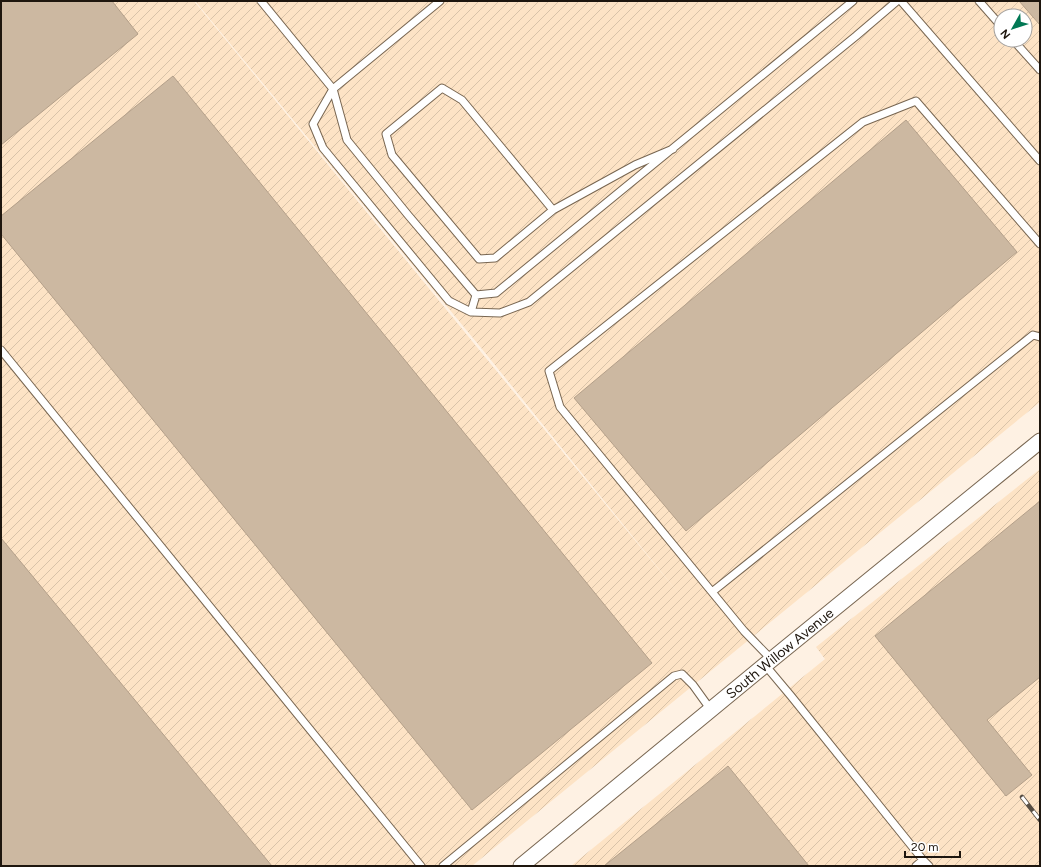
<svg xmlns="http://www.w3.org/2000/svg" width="1041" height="867" font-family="Figtree,sans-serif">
	<defs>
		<pattern id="industrial-furrows" width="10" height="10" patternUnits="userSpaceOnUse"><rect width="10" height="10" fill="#fde3c5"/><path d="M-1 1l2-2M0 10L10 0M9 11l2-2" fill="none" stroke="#d8c2a8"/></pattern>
	</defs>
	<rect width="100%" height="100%" fill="#fef1e3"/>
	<path fill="url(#industrial-furrows)" fill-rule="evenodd" d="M1,1H194L683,599L482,349L195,1H1040V402L472,866H1ZM1001,16H1025V40H1001Z
		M1040,469V866H571L825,659L816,647Z"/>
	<path fill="#ccb8a1" stroke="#b39f89" d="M1,1H112L138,34L1,145Z
		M1019,1H1040V25Z
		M173,76L652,663L472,810L1,234V216Z
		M906,120L1017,252L686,531L574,398Z
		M1040,501V677L987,720L1032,775L1006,796L875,636Z
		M1,538L272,866H1Z
		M728,766L809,866H604Z"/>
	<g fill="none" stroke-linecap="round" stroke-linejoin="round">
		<g stroke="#786651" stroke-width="9">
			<path id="service" d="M261,1L333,89L347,140L408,215L476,295
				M440,1L333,89L313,124L323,148L449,301L471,312L500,313L529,302L856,36L897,1
				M901,1L1040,161
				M979,1L1001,26
				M1013,40L1040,70
				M553,210L462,100L442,88L386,134L392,155L479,259L495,258L553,210L635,165L673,149
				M476,295L496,293L518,275L853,1
				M471,312L476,295
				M1,350L421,866
				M712,592L1033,335L1040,337
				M772,660L744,631L560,407L549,371L863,122L916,101L1040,244
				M765,665L791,696L923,860
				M443,866L674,676L682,674L693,685L711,710
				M916,866L923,860L929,866"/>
		</g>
		<g stroke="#786651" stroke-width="17">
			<g id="minor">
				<path id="s1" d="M521,866L765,665L1040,441"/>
			</g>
		</g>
		<use href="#service" stroke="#fff" stroke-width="7"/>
		<use href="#minor" stroke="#fff" stroke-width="15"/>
		<g stroke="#574e44" stroke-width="4.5">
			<path id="rail" d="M1022,797L1040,820"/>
		</g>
		<use href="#rail" stroke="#fff" stroke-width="3" stroke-dasharray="9" stroke-linecap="butt"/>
	</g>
	<g text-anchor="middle" stroke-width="3" stroke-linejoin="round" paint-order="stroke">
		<g font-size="14" fill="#1e160e" stroke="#fff">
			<text dy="5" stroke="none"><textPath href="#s1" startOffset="335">South Willow Avenue</textPath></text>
		</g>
	</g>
	<rect width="1041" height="867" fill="none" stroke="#1e160e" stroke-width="4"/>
	<g transform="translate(1013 28) rotate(231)"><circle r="19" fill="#ffffff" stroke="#a5a29f"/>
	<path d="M0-3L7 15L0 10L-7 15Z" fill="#017854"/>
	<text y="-6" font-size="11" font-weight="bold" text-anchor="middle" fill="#1e160e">N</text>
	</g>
	<path d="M905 851v6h55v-6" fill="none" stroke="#1e160e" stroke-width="2"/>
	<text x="911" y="851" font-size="12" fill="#1e160e" stroke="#ffffff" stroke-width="3" paint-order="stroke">20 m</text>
</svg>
